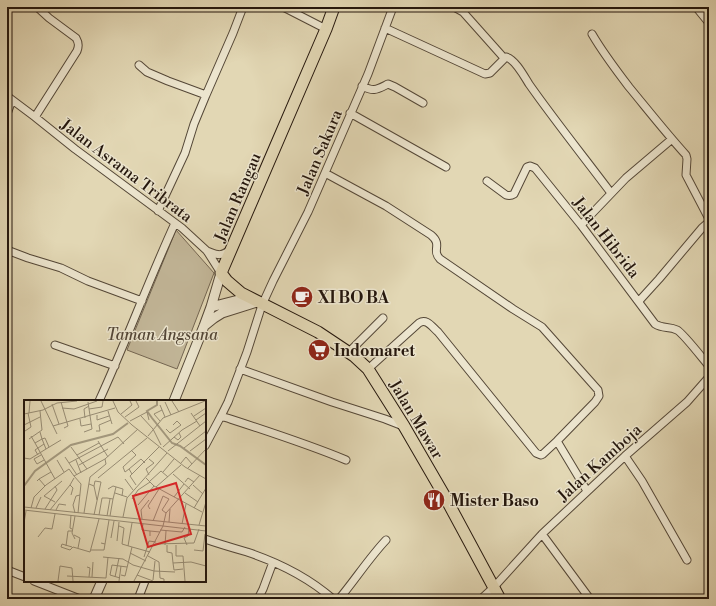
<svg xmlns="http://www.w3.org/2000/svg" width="716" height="606" font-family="'Libre Bodoni',serif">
	<rect width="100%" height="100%" fill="#e2d7b4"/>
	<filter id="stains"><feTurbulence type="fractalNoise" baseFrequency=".005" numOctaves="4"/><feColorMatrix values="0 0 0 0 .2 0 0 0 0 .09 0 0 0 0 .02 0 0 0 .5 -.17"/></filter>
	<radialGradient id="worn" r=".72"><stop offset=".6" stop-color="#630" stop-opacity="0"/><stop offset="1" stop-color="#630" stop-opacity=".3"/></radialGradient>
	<path fill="#c2b698" stroke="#746652" d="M176,230L214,273L177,369L127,350Z"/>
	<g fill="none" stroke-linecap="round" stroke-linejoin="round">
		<g stroke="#544737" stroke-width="9">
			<path id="minor" d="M283,7L326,29
				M454,7L463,12L504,58
				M696,7L709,23
				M385,28L485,74L490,73L506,57C515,59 524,76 529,84C555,121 584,157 611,193
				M592,34C603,53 616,70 629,87C648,110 666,133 686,155L687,159L686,175L709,219
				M139,65L147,72L168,81L206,95L194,124L185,153L158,211
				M362,86C374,92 376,90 388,84L395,87L423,103
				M206,95L233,33L243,7
				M7,96L35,117L75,149L182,228L207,251L221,273
				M350,113L446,167
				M7,114L12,100
				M35,117L77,51C79,46 79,43 76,38L49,18L37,7
				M325,173L386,206L431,235C443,245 431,250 440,259L513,309L542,327L598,390L599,396L595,402L557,441L543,454L541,455L536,453L438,332C432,327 427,318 419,323L368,369
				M487,181L506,195C509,196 511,196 514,194L527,167L530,166L535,168L581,225L655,324C663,329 669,326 677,330C683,333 703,359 709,366
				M581,225L626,178L672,139
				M7,250L28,258L61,268L88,281L142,301
				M207,251C218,255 220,257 230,250
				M639,301L659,279L702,228L709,222
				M55,345L115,366
				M349,352L383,318
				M240,369L332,402L385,419L403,426
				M99,401C126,342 148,282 175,223
				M221,416C264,430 305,443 346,460
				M557,441L587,491
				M205,446L221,416L228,402L247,352L262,305L273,281L308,212L368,74L393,7
				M625,456L642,481L687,560
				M542,534L590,599
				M205,539C219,544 233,548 247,552C277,562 309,578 333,599
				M7,570L25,577
				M34,581L80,599
				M138,599L145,581
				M258,599L263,589L273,562
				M339,599C355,580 369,558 386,540
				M481,599L494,587L542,534L625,456L687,402L709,377"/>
		</g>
		<g stroke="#544737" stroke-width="11">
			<path id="tertiary" d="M211,307L250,297
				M204,326L214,318L222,313L257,302
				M174,401L204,326L211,307L221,273
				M94,599L102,581"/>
		</g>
		<g stroke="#25170d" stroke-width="13">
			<path id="primary" d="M334,7L326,29L221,273L227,281L241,293L318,332L354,356L368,369L404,426L444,495L500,599"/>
		</g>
		<use href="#minor" stroke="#ece5ce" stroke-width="7"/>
		<use href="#tertiary" stroke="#ece5ce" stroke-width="9"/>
		<use href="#primary" stroke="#e2d7b4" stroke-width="11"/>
	</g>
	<defs>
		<g id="cafe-disc" transform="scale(1.15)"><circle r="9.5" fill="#8f2418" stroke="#ece5ce"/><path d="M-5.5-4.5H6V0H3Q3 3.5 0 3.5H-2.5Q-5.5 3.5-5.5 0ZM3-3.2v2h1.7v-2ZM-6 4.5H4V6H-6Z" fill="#fff"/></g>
		<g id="supermarket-disc" transform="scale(1.15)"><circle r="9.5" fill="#8f2418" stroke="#ece5ce"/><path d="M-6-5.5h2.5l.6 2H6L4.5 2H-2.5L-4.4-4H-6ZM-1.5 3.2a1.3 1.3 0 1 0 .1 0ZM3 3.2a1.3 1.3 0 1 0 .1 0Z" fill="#fff"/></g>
		<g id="restaurant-disc" transform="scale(1.15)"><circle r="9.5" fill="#8f2418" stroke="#ece5ce"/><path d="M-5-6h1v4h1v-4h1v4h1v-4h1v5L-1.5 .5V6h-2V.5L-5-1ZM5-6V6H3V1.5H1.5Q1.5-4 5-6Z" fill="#fff"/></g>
	</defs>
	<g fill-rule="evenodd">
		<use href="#cafe-disc" x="302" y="297"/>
		<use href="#supermarket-disc" x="319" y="350"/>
		<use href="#restaurant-disc" x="434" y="500"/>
	</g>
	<g text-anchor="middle" stroke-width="3" stroke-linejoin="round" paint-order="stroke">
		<g font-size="16" fill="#25170d" stroke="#ece5ce">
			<text transform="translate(319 152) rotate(-67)" y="6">Jalan Sakura</text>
			<text transform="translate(127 170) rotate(37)" y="6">Jalan Asrama Tribrata</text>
			<text transform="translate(237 197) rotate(-67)" y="6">Jalan Rangau</text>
			<text transform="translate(607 237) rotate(52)" y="6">Jalan Hibrida</text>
			<text transform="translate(417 419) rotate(59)" y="6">Jalan Mawar</text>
			<text transform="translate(599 462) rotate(-42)" y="6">Jalan Kamboja</text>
		</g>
		<g font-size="16" font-weight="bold" fill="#25170d" stroke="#ece5ce" text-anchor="start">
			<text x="318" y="303">XI BO BA</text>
			<text x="334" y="356">Indomaret</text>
			<text x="450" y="506">Mister Baso</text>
		</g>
		<g font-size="16" font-style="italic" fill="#544737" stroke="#ece5ce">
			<text x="162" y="340">Taman Angsana</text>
		</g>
	</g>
	<g transform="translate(24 400)">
		<rect width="182" height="182" fill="#e2d7b4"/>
		<path fill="none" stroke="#a2967b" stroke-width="2" d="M133,1V5L123,11L128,18L148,43L156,46L182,65M0,86L11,71L47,45L89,34L104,23"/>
		<path fill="none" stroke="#968a71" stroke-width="1" d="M17,1L33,34M89,1L94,12L108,25L161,67L182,79M148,1L155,12M37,2L44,26L40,28M141,2L147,15M28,4L35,24M136,5L141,17M38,8L50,9L73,1M65,9L78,7L79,1M84,11L88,24M5,13L6,1M167,13L176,26M0,14L19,10L33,3L53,1M97,14L108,5L106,1M73,15V20L85,16M117,16L129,29L137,45M170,16L182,8M101,17L115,7L112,1M61,18L60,9L65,6M56,19L57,26L67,24M172,20L182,13M106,21L123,12L125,20M136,21L130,14L138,10M0,25L16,17M29,26L91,8M142,29L146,33L157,25L153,21L149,25M1,31L7,27L4,13M72,31H76L75,25L87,20M60,32L68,29L64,2M7,36L11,43L18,39L16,32M124,36L139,18L181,1M150,37L154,40L157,37L155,33M5,39L18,30L16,11M18,39L21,38L25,47M74,41L84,57M11,43L31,79M47,47L63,69M139,47L158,30L173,21M160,48L182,31M22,49L37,40M144,51L182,21M166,51L182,39M14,55L11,50L20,44M17,55L10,59L13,64L20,60M53,55L75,43M41,57L53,75M0,58L6,59L22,49L18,39M33,60L40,72M52,60L57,73M45,63L94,37L100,44M157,63L162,57L168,64M55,65L84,49M164,68L182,49M105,69L101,72L99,67L112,55L107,50M139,72L150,59M108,74L105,69L117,59L121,63M149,74L166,89M125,75L122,69L130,63L125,59M50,76L57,84L54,113M74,78L123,38M122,78L130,86L178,112M15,79L27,72M101,79L109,90M13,81L15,79L21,86M126,81L137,71L144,77M161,82L164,78L170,82M65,84L70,86L71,81L77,82L70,115M112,85L106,76L135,47M169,85L179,94M70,86L73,100M132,87L157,65M84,89L89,86L99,89L98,96M91,93L103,97M161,93L174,102M47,95L49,88L46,85L50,78M150,97L160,84M89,99L92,87M108,99L114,90L126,82M31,102L20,96L38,81M114,105L130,86M0,107L182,126M7,108L10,97L22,85L45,69L50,76L81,59L114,29M12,108L17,97M170,108L182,88M21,109L33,90L31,86M126,109L124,106L135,89M0,110L139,126L142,113L176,75M26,110L46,85M32,110L35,104L42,105M51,113L49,105L52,96L56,95M60,113L66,77L82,64L81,59M47,115L46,128L48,129M75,115L78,98H83L89,99L86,116M51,116L48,133L51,139M83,116L86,99M99,117L103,98L143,53M118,119L117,110L125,100M129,121L139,96L145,99L138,110L142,113M145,122L146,109M0,123L2,111M119,124L118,130L126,131M158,124L162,104M175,125L182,102M95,126L100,128L98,144L108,147M136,130L158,132L161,127M50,135L56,138L54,148M126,136V131L136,132M14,137L21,128L28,129L31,114M87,138L90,121M93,141L95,122M77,143L81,144L85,120M131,144L170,143L175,129M141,145L142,131M143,145V152L148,153L149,163L167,162L182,166M152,145V156H159L161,181M163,145L160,138L164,136L165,128M42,146L44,131H48M104,146L108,123M48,147L38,144L37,147L46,150L49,147L66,152L75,119M67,150H80L81,144M170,150L179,151L181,134M106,153L122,161M124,156L135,162L136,178L140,179V181M79,157L99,159L109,165L130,171L151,172M120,157L125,141L132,142M149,163L150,170L159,169M63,167L66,168L65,177M97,175L101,176L108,147L126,152M113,175L129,181M43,176L82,178L84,157M68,177L69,162M91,177L95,158M96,178L86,175L88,165L103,167M129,180L131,161M34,181L36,166L48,168L49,181M95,181L97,166M110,181L139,126L182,131"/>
		<path fill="#d62828" fill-opacity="0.15" stroke="#d62828" stroke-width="2" d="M152,83L167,134L124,147L109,96Z"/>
		<rect width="182" height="182" fill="none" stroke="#25170d" stroke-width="2"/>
	</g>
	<rect width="716" height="606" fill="none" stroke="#e2d7b4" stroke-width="24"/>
	<rect x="8" y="8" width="700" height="590" fill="none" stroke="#25170d" stroke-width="2"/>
	<rect x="12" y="12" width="692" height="582" fill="none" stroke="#25170d"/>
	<rect width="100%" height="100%" filter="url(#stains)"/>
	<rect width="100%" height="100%" fill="url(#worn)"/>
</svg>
